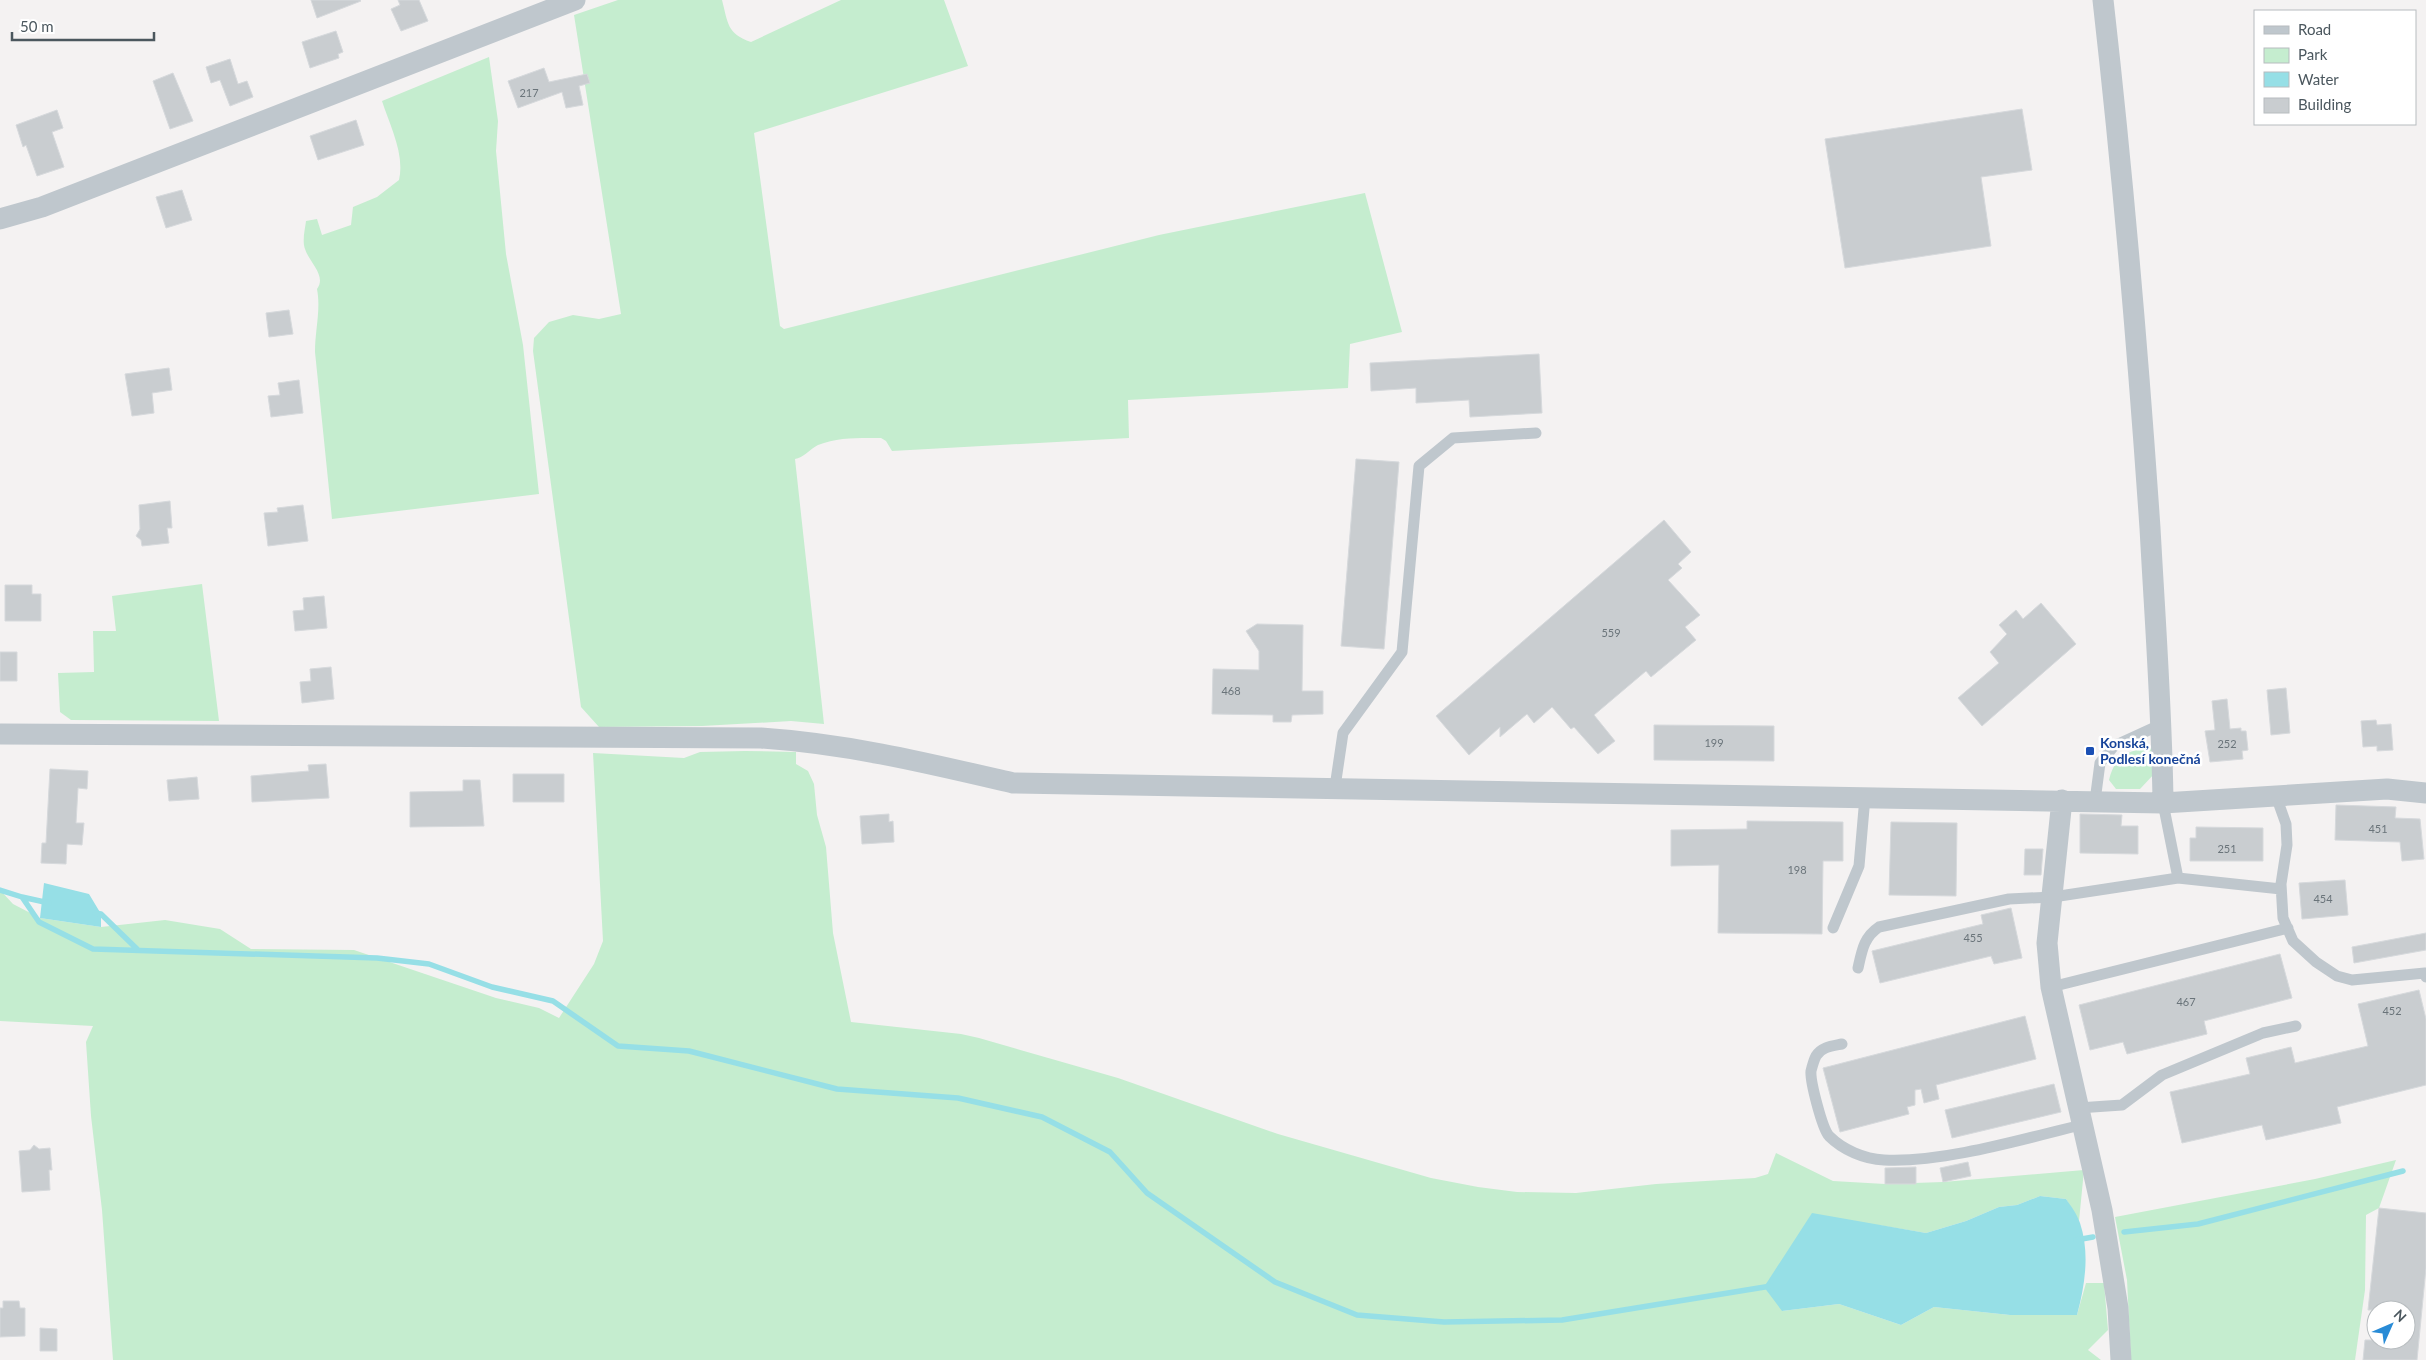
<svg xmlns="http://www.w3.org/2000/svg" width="2426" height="1360" font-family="Lato,sans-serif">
	<rect width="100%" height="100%" fill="#f4f2f2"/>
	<path fill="#c5edcf" d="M618,0H722C728,23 727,34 751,42L841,0H944L968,66L754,133L780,326L784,329L1159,235L1365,193L1402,332L1350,344L1348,388L1128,400L1129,438L892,451L886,441L881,438C860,438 838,437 818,445C810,449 803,458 795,459L824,724L791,721L702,726L599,727L581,707L533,351L534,338L549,322L573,315L599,319L621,314L574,15Z
		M489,57L498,121L496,151L506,254L523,345L539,494L332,519L315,352C315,330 321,310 317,289C327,276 309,262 305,249C302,241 305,229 306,221L317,219L322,235L351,225L353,207L377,197L399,180C405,154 390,126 382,101Z
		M202,584L219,721L71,720L60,712L58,673L94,672L93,631H116L112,596Z
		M2156,747L2155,773L2140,789H2116L2109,780C2115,754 2131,749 2156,747Z
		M745,751L796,752V764L808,771L814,784L817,815L826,847L833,933L851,1022L961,1034L979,1038L1118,1078L1278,1134L1431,1178L1478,1187L1517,1192L1576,1193L1656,1184L1755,1178L1768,1174L1776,1153L1833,1181L1885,1184L1943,1182L2084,1170L2079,1221L2066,1199L2040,1196L2017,1205L1999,1207L1966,1221L1926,1233L1878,1225L1782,1311L1839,1304L1901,1325L1934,1307L2010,1315H2077L2086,1283H2104L2108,1330L2088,1350L2101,1360H113L102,1210L91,1116L86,1042L93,1026L0,1021V890L13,904L40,918L101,927L165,920L220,929L251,949L354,950L496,998L539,1008L559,1018L594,964L603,941L593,753L684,758L700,752Z
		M2396,1160L2379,1208L2366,1215L2365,1290L2355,1360H2131L2127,1280L2115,1217L2315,1179Z"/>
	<path fill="#96dfe6" d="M44,883L89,894L101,914V927L40,918Z
		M2040,1196L2066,1199C2071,1206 2077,1214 2080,1223C2090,1253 2085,1285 2077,1315H2010L1934,1307L1901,1325L1839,1304L1782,1311L1764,1287L1812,1213L1926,1233L1966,1221L1999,1207L2017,1205Z"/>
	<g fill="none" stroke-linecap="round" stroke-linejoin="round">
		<path stroke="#96dfe6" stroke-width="5.5" d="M0,890L22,897L39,922L93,949L377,958L429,964L492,987L553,1001L618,1046L689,1051L837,1089L958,1098L1042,1117L1110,1152L1147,1193L1275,1282L1357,1315L1444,1322L1562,1320L1771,1286
			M22,897L49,903
			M95,913L101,914L137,949
			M2124,1232L2198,1224L2403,1171
			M2076,1240L2093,1237"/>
	</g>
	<path fill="#c9cdd0" stroke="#d6d9dc" d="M311,0H360L361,1L317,18Z
		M398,0H419L428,21L401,31L391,9L400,5Z
		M336,31L343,52L338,54L339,58L310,68L302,42Z
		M230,59L238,84L247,81L253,97L230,106L220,80L211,83L206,67Z
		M544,68L549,82L587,74L590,83L579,86L583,105L566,108L562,92L518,108L508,81Z
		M173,73L193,121L170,129L153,81Z
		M2022,109L2032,170L1981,177L1991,246L1845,268L1825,139Z
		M57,110L63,128L52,132L64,167L37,176L26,145L23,147L16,125Z
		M356,120L364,145L318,160L310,136Z
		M182,190L192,220L166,228L156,197Z
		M289,310L293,334L269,337L266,313Z
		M1539,354L1542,413L1470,417L1469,400L1416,403V388L1371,391L1370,363Z
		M169,368L172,390L152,393L154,413L132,416L125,374Z
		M299,380L303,413L271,417L268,396L280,395L278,383Z
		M1356,459L1399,462L1384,649L1341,646Z
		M170,501L172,528H167L169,543L142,546L141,540L136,536L140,529L139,505Z
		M303,505L308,541L268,546L264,513L278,512L277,508Z
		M1664,520L1691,552L1678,564L1682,568L1668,580L1700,615L1685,627L1696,640L1651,677L1646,671L1594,715L1615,741L1598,754L1574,727L1571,729L1552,707L1534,723L1527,714L1500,737V727L1469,755L1436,716Z
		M5,585H32V594H41V621H5Z
		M324,596L327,628L295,631L293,611L304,610L303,598Z
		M2041,603L2076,644L1982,726L1958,698L1999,663L1990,652L2007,634L1999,625L2016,610L2023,619Z
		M1257,624L1303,625L1302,691H1323V714L1292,715L1291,722H1273V715L1212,714L1213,669L1259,670V651L1246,631Z
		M0,652H17V681H0Z
		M331,667L334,699L302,703L300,682L311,681L310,669Z
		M2286,688L2290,733L2271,735L2267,690Z
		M2227,699L2230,729L2241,728V731H2246L2248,750L2242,751L2243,759L2210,762L2205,731L2215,730L2212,701Z
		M2376,720L2377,725L2391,724L2393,750L2377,751V746L2363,747L2361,721Z
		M1654,725L1774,726V761L1654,760Z
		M326,764L329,798L252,802L251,776L309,771L308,765Z
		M50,769L88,771L87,789L78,788L76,823H84L82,845L67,844L66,864L41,863L42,843H46Z
		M513,774H564V802H513Z
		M197,777L199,799L169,801L167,780Z
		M463,780H480L484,826L410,827V792L463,791Z
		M2336,805L2396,807L2395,818L2420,819L2424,859L2402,861L2400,842L2335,840Z
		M889,814V822L893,821L894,842L862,844L860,816Z
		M2080,814L2122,815L2121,826H2138V854L2080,853Z
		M1747,821L1843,822V861H1823L1822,934L1718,933L1719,865L1671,866V830L1747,829Z
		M1891,822L1957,823L1956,896L1889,895Z
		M2196,827L2263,828V861H2190V838H2196Z
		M2025,849H2043L2041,875H2024Z
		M2345,880L2348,915L2302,919L2299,883Z
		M2011,908L2022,958L1994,964L1991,956L1880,983L1872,951L1983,924L1981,915Z
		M2426,933V950L2354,963L2352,947Z
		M2280,954L2292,998L2204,1021L2207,1034L2127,1054L2123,1042L2090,1050L2079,1005Z
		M2419,990L2426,1019V1085L2337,1107L2341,1123L2266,1140L2262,1125L2182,1143L2170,1092L2250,1074L2246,1058L2291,1047L2295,1063L2368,1046L2358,1004Z
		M2025,1016L2036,1059L1936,1085L1939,1099L1924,1103L1921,1089L1915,1090V1105L1907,1107L1909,1114L1840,1132L1823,1068Z
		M2054,1084L2061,1112L1952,1138L1945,1110Z
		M34,1145L39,1149L50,1148L52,1170H49L50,1190L22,1192L19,1151L30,1150Z
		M1968,1162L1971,1176L1943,1182L1940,1168Z
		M1916,1167V1184H1885V1168Z
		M2379,1208L2426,1213V1268L2417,1360H2363L2365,1340H2406V1310H2368Z
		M3,1301H19L20,1308H25V1336L0,1337V1308H3Z
		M40,1328L57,1329V1351H40Z"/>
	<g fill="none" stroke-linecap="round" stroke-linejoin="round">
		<path stroke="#bfc7cd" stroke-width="11" d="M1335,787L1343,733L1402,652L1419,466L1453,438L1536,433
			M2276,796L2286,824L2287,845L2281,884L2283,918L2293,941L2316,962L2337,976L2352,980L2425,973L2426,977
			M2095,801L2100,763L2114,746L2162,724
			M2163,803L2178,878
			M1833,928L1859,866L1865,797
			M1858,968C1862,950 1864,937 1879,927L2009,899L2053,897L2178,878L2281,889
			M2051,987L2288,928
			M1842,1044C1832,1046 1821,1047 1816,1056C1814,1060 1812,1067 1811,1071C1810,1081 1822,1128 1829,1136C1843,1150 1864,1159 1884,1160C1943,1163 2023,1139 2081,1125
			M2078,1108L2122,1105L2162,1075L2263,1033L2296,1026"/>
		<path stroke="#bfc7cd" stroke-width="21" d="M2103,0C2123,176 2138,352 2150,528C2155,620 2162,712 2163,803
			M0,219L42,207L575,0
			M0,734L761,738C849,744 927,763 1013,783L2163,803L2387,789L2426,793
			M2062,800L2047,943L2051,987L2102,1210L2118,1308L2121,1360"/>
	</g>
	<rect fill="#1a4fb4" stroke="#fff" stroke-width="2" x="2085" y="746" width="10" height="10" rx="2.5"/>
	<g text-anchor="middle" stroke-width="5" stroke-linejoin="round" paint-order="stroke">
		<g font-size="11" fill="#6a747a">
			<text x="529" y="97">217</text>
			<text x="1611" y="637">559</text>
			<text x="1231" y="695">468</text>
			<text x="1714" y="747">199</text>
			<text x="2227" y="748">252</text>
			<text x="2378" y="833">451</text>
			<text x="2227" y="853">251</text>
			<text x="1797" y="874">198</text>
			<text x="2323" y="903">454</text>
			<text x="1973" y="942">455</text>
			<text x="2186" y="1006">467</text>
			<text x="2392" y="1015">452</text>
		</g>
		<g font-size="14" font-weight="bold" fill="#164399" stroke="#fff" text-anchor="start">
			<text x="2100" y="748">Konská,<tspan x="2100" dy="16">Podlesí konečná</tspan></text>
		</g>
	</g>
	<rect x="2254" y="10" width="162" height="115" fill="#ffffff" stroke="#b7bcbf"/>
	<rect x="2264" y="26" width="25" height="8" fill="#bfc7cd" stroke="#b7bcbf"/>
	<text x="2298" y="35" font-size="15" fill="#4b575e">Road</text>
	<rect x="2264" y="48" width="25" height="15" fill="#c5edcf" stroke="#b7bcbf"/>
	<text x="2298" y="60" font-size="15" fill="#4b575e">Park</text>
	<rect x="2264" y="72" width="25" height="15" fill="#96dfe6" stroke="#b7bcbf"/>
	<text x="2298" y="85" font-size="15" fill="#4b575e">Water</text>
	<rect x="2264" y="98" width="25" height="15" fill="#c9cdd0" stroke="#b7bcbf"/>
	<text x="2298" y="110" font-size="15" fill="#4b575e">Building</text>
	<g transform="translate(2391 1325) rotate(45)"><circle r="24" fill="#ffffff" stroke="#b7bcbf"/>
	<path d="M0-4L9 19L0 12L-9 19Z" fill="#298bd6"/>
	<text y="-8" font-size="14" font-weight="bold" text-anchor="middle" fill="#4b575e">N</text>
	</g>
	<path d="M12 32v8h142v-8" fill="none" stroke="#4b575e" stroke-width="2.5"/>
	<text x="20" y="32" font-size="15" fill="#4b575e" stroke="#ffffff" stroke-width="4" paint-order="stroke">50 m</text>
</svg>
